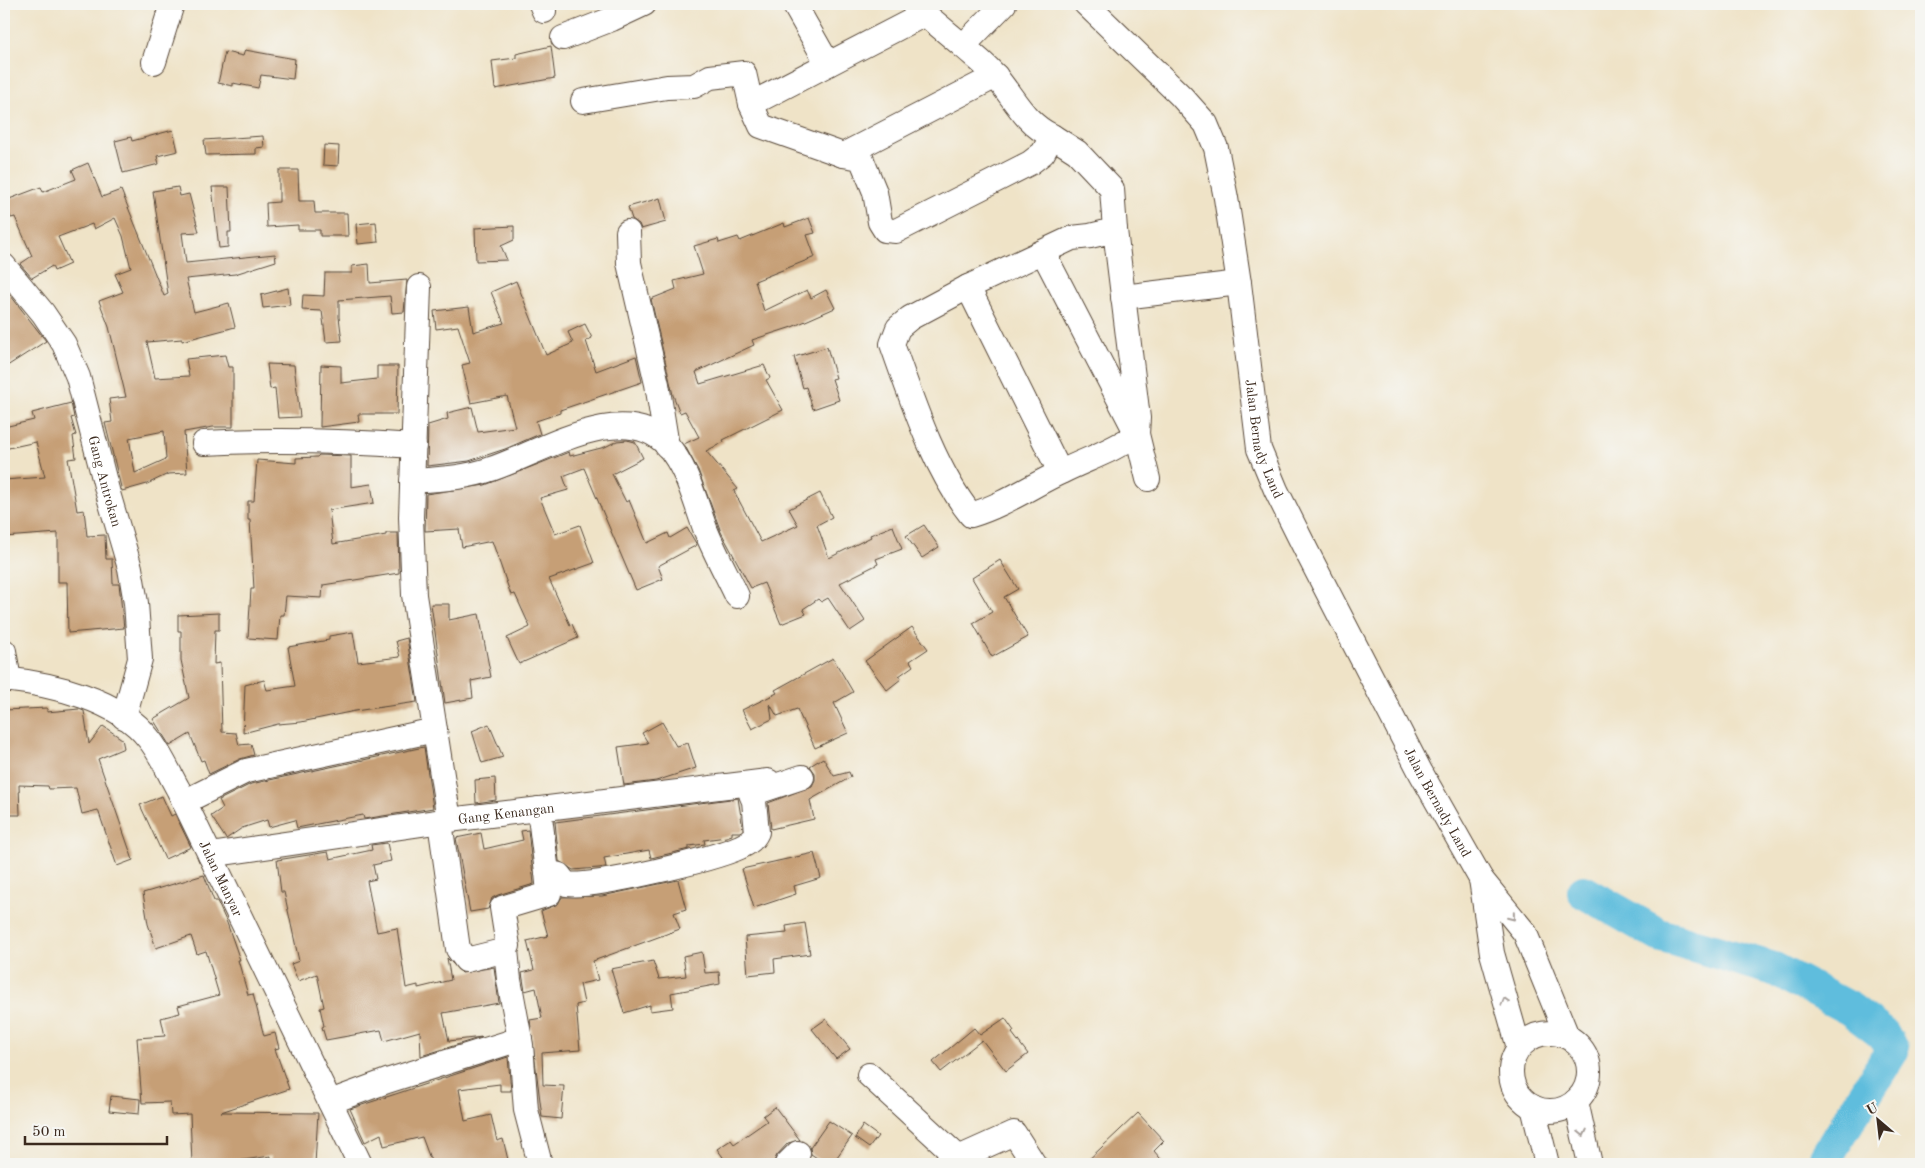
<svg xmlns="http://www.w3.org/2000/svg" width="1925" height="1168" font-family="'Old Standard TT',serif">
	<rect width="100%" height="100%" fill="#f6f6f2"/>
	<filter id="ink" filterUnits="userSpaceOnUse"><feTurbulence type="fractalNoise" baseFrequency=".02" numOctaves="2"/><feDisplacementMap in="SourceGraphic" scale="10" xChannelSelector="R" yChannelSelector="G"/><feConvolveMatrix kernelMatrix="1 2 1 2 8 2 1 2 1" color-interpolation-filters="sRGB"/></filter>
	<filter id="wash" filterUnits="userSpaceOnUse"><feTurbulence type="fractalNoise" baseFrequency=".0096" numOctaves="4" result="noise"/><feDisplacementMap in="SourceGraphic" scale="20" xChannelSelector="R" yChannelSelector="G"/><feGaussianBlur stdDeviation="1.12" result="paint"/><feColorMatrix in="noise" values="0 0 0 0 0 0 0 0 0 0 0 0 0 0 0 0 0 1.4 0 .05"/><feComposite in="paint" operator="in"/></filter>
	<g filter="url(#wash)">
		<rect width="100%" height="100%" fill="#efe3c7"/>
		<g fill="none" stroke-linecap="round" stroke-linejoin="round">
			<path stroke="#5ebddd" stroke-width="34" d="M1584,892L1659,935L1774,969L1850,1009L1883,1034L1892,1051L1826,1157L1824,1164"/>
		</g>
		<g id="blocks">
			<path fill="#c69f76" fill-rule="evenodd" d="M551,46L555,78L495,89L492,61L516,58V54Z
				M245,50L295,59L293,79L261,75L258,88L233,83V86L218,83L225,52L243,56Z
				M173,130L178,151L157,156L159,164L123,173L115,141L131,137L132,141Z
				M263,136L264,147L256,148V154L206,155L204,140Z
				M324,145L339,146L338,166L323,165Z
				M88,163L102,197L121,190L164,296L168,294L153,191L178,187L180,196L189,194L199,232L182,233L186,263L275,254L276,261L235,274L186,279L194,312L229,303L235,327L182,341V339L147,342L155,378L189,376L186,359L225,355L228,367H233V427H213L184,432L187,473L168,474L147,484L122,491L105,423L112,422L109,399L126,397L109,327L99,301L123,292L115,274L131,268L123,236L115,218L94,229L92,224L58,237L70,264L54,271L52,266L32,278L20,264L32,256L15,217L11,218L4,201L41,187L43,192L76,179L72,170ZM164,431L166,459L135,473L129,438Z
				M279,170H298L299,201H314L315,213H347L348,236H320V230H298V225L267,227L266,203L279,202Z
				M212,187H229L231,232H228V247L219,248Z
				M660,198L666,222L641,229L639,224L632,219L628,207Z
				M809,218L815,233L807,235L815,257L755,281L764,311L807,290L811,298L826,290L835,308L792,327L752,340L754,345L696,372L700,384L764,365L770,378L766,380L783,410L723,440L724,442L706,451L738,489L734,491L761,542L798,525L789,509L820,493L832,517L817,525L829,558L871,537L870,535L893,526L902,549L876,559L878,564L840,583L865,621L850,631L828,598L821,602L818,599L803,609L806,614L781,624L764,583L751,588L721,532L698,470L684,444L699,437L685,411L680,413L673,395L651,299L676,289L674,281L703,274L694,246L718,239L719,243L738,237L740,241L784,223L785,227Z
				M376,222L378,242L358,244L356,224Z
				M514,226V240L501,246L507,260L476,261L475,228Z
				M369,264L370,283L407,280L404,312L392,313L390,296L339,300V317L342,341L326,342L322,311L302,310L303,295L324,296L325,273H352V266Z
				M516,281L546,355L573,343L568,332L585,324L592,338L586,341L596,371L636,356L642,382L560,410V413L536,421L540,434L505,449L469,461L427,466L428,425L448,419L447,413L472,407L478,432L515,427L507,396L471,403L462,365L470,363L458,326L436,329L434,311L469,307L473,332L504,323L491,292Z
				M4,287L46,341L4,368Z
				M288,288L290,305L263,308L261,295Z
				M827,347L836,378L832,379L839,400L813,409L806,387L803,388L794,357Z
				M267,364L294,365L300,417L278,418L275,388L270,389Z
				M321,365L341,366V383L377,379V366H398L397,414H358L359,422L320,427Z
				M71,403L74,417L71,418L76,435L73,436L76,458L68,459L77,511L84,510L87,536L105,535L106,559H112L113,584H119L124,628L68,633L67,582H58V533L4,537V480L45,477L36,442L4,449V427L34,420L32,413Z
				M627,440L635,442L643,458L612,474L626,502L629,500L647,543L668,533L670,538L687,528L697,545L658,566L663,579L636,590L584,468L563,476L568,490L540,498L555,534L580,525L594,563L549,579L570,625L572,624L578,638L519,664L507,638L530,627L515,594L511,595L492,541L462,547L459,529L425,531L426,494L485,485L569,452L570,456L605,447L617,441Z
				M319,455L351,456V487L371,484L374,503L329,510L333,544L386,535V533H398L399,573L323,585L322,598L286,596L284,615H280L278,640L248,638L251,589H254L250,520H248V501H254L257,460L296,463V458L317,457Z
				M924,525L939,547L922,558L906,536Z
				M1000,560L1018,589L1004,597L1028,637L992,657L973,623L992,612L972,578Z
				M431,604H449V620L479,614L491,677L471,681L473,698L445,703Z
				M219,613V630H215L214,664L220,663L222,732L236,733L239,745L251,744L254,755L240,759L209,774L204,760L201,761L190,734L170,746L153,719L189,698L181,660V631H178V615Z
				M912,627L928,649L910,661L913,666L899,676L901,679L887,690L865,661Z
				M353,632L358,662L400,657L396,641L407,638L417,702L355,711L301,722L278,724L243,733L245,685L264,680L267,690L295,686L288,647L329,640V636Z
				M833,658L853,692L834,703L848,733L815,748L797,709L777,716L770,704L772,719L752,729L742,710L777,693L775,690Z
				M47,708V712L79,709L84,711L89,744L103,726L122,739L124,748L98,759L133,860L117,866L98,810L82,814L76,788L49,789L48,786L19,785L20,815H4V710Z
				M662,722L676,746L688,743L696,768L656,781L624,785L618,747L648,743L642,733Z
				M489,724L503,757L482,763L472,731Z
				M424,747L433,808L364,819L363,815L297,828L295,820L269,827L267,820L242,828L226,839L211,816L223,808L219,800L251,784Z
				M823,758L834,776L849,772L851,777L810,800L814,819L771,829L768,803L812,786L815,780V773L810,766Z
				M495,778L496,800L476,803L475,780Z
				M162,796L171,816L175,814L191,847L165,859L140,805Z
				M738,798L743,829L740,832H732V835L726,837L704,840L705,844L689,846V849L651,858L649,850L604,858L606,867L598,868L573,870L559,861L555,822Z
				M528,830L534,884L498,895L492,898L488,909L470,912L456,838L481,833L484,849L523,840L521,831Z
				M387,843L391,861L373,865L376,879L367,881L377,932L397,928L406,988L418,985V988L451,980L447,958L462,973L494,967L499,1003L443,1013L449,1041L482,1037L421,1056L420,1031L384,1041L381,1030L326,1040L322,1027L324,1026L320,1008L324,1007L317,974L298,981L291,964L299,961L284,892H281L277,860L328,852L330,859L372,850L371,845Z
				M814,853L821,878L794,886L796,894L754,908L742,869Z
				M204,875L214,901H217L227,923L240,960H238L248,995L253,994L264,1036L275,1033L279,1048L275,1049L289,1089L221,1112L318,1113L315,1164H270L271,1156L230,1162V1164H192L190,1114L171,1115L170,1102L142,1103L137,1038L165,1036L161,1018L180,1013L178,1006L219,995L206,951L197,954L191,936L156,948L148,924L143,893Z
				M678,880L686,909L674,913L680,929L593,961L598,980L580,984L584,1003L576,1005L580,1050L542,1053L543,1085L564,1086L561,1119L542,1117L530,1020L542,1018L536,988L525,991L522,973L534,970L527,941L548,936L541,911L558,904L562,897L602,896Z
				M805,923L810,954L774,959L775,972L748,975L745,937L787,933L786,926Z
				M702,952L705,973L719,972L720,984L671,993L673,1008L650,1011V1005L624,1013L611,969L653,961L659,979L686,976L683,956Z
				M1005,1018L1014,1031L1012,1033L1028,1054L1006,1071L982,1040L941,1072L933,1062L974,1028L980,1035Z
				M826,1019L850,1049L836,1059L812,1029Z
				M508,1057L511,1091H500V1084L459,1089L465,1121L491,1115L497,1141L503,1139L509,1164H432L422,1137L384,1146L381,1134L365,1142L350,1109Z
				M111,1096L140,1099L139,1114L109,1111Z
				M775,1107L800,1140L788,1143L777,1155L773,1164H728L717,1149L731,1140L734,1144L767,1121L763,1116Z
				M1138,1113L1164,1141L1154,1151L1165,1164H1084Z
				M829,1121L852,1136L832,1164H826L811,1154L810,1148Z
				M863,1125L878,1136L869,1148L855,1138Z"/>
		</g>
	</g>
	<g filter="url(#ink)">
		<use href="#blocks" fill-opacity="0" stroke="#564637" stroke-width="1"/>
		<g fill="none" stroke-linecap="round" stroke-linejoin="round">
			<g stroke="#564637" stroke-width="26">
				<g id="minor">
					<path d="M541,4L544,11"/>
					<path d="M794,4L828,64"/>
					<path id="s1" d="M1086,4L1181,96L1206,124L1216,148L1226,198L1239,283L1259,449L1276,490L1307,552L1421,773L1481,879L1525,933L1567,1036"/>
					<path d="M914,5L963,46L1004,4"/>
					<path d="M563,38L612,19L644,4"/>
					<path d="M154,62L172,4"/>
					<path d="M583,101L667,87L694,86L710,77L744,73L751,104L761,126L843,155L861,158L875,192L880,222L885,230L896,231L1030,163L1043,153L1052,136C1026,124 1015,100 997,78C988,66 974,56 963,46"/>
					<path d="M751,104L925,14"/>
					<path d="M1052,136L1077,152L1112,189L1115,230"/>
					<path d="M843,155L996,76"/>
					<path d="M1115,230L1138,418L1137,434C1113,451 1087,459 1061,472C1031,486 1004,505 971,515C934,469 912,400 892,344L898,328L910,318L968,287L1072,238L1090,236Z"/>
					<path d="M628,232L629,263L657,384L667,446"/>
					<path d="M1043,252L1137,434L1148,479"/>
					<path id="s2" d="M4,266L43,313L64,344L78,377L107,490L130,568L136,603L140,659L124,717"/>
					<path d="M419,287L411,517L414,595L449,820"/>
					<path d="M968,287L1060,472"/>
					<path d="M1123,297L1239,283"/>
					<path d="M204,443C275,439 343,441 414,446"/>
					<path d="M412,481C439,479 466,478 491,469C538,454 624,397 667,445C688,469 695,502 706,531C715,553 727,575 737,596"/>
					<path d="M4,651L9,680"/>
					<path id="s3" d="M4,679C51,684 119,699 149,739C161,754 169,773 178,789L360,1164"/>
					<path d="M184,802L246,771L435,730"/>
					<path d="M539,809L547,872"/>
					<path d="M440,822L458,949L466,960L506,950"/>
					<path id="s4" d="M210,855L449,820L768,781"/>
					<path d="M1481,879L1492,953L1519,1048"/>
					<circle cx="1550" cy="1072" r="39"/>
					<path d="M869,1075L959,1158"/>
					<path d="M1576,1101L1590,1164"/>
					<path d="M330,1102L387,1081L520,1039"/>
					<path d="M1533,1107L1547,1164"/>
					<path d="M540,1164L526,1110L521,1045L509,980L506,950L508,946L502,908L549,894L547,872L559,875L566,884C591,889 714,859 740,847C747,844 754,839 757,832L754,801L751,794L802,777"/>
					<path d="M787,1164L798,1153"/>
					<path d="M945,1164L1014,1133L1034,1164"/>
				</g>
			</g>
			<use href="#minor" stroke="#fff" stroke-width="24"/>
		</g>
		<defs><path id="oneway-chevron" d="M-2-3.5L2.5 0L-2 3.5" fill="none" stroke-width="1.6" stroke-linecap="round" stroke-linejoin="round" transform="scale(1.25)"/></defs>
		<g stroke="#a79f9a">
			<use href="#oneway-chevron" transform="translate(1512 917) rotate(51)"/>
			<use href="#oneway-chevron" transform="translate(1505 1001) rotate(-106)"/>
			<use href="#oneway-chevron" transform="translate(1583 1133) rotate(78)"/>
		</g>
	</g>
	<g text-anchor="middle" stroke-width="4" stroke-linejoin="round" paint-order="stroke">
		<g font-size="14" fill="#3b2a1e" stroke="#f6f6f2">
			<text dy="5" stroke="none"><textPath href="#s1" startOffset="491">Jalan Bernady Land</textPath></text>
			<text dy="5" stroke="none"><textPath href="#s2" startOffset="242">Gang Antrokan</textPath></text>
			<text dy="5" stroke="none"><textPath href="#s1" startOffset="896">Jalan Bernady Land</textPath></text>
			<text dy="5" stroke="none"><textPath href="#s4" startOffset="299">Gang Kenangan</textPath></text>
			<text dy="5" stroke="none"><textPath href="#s3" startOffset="318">Jalan Manyar</textPath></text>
		</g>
	</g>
	<rect width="1925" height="1168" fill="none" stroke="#f6f6f2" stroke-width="20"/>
	<g transform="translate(1878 1120) rotate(332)" stroke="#f6f6f2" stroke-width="4" paint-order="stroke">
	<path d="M0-4L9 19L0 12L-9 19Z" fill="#3b2a1e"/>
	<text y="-8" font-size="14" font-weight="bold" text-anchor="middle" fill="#3b2a1e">U</text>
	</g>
	<path d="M25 1136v8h142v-8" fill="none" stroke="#3b2a1e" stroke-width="2.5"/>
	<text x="32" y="1136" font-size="15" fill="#3b2a1e" stroke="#f6f6f2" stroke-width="4" paint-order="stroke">50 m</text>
</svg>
